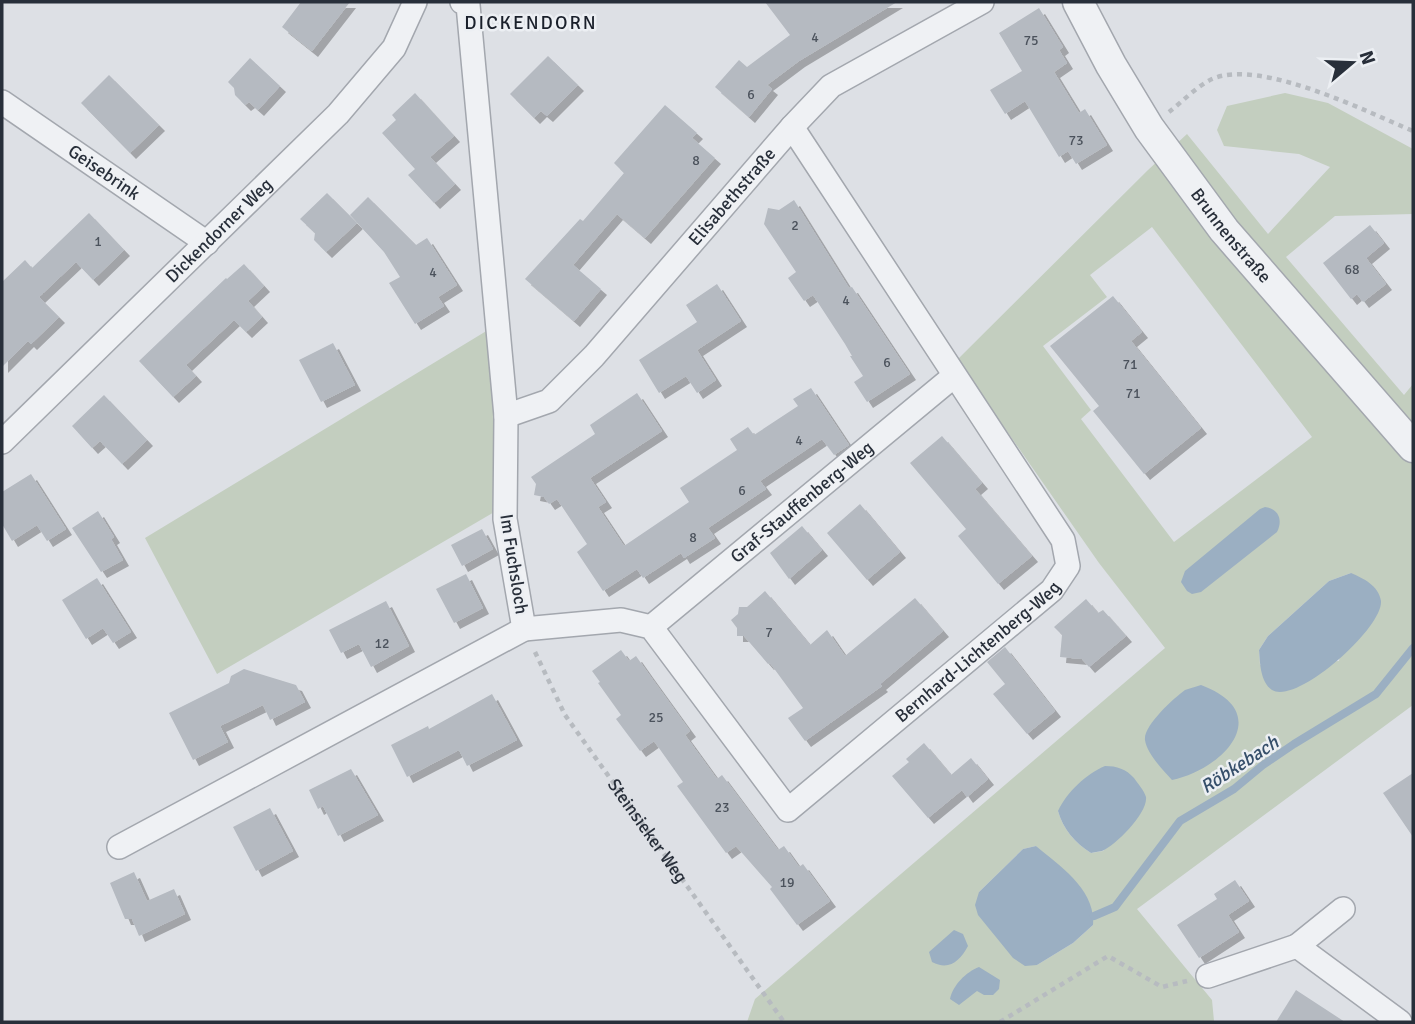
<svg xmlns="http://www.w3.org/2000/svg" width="1415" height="1024" font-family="Signika,sans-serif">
	<defs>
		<filter id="shadow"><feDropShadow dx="6" dy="6" stdDeviation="0" flood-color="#0004"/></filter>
	</defs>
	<rect width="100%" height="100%" fill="#dde0e5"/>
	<path fill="#c3cebf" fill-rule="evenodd" d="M1285,93L1328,103L1413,149V214L1335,216L1286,257L1404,395L1413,384V705L1137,909L1212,1000L1214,1021L1212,1022H747L755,999L1165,648L1099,563L957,360L1148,170L1187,134L1268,234L1330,167L1299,154L1224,146L1217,130L1227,106ZM1152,227L1312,437L1174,542L1081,419L1091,410L1043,346L1107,297L1090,275ZM1351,573L1339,661L1260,665L1259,650L1268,636L1329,581ZM1058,811L1125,832L1103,851L1091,853C1075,843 1063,829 1058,811ZM1036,846L1093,925L1073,943L1037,965L979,892L1023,849Z
		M488,330L496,411V511L217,674L145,538Z"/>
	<path fill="#9bafc2" d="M1265,507C1279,509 1283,520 1277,532L1201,592L1192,594L1187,591L1181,582L1185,571L1260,509Z
		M1351,573C1363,578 1379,586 1381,601C1383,628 1297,705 1272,690C1260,682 1260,662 1259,650L1268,636L1329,581Z
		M1201,685C1276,713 1224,769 1172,780C1163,770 1147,754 1145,740C1143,726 1174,698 1185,690C1190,688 1196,687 1201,685Z
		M1105,766C1117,766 1126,769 1134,778C1138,784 1144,790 1146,797C1148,813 1116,845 1102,851C1098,852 1094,852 1091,853C1075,843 1063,829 1058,811C1067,792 1086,774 1105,766Z
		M1036,846C1060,866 1096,890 1093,925L1073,943L1037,965L1025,966L1013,958L978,915L975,905L979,892L1023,849Z
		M954,930L963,934L968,946C960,961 949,971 932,962L929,952Z
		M979,967L1000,980L999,989L993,995H984L977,991L959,1005L950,999C953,985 966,972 979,967Z"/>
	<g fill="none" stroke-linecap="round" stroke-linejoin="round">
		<path stroke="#9bafc2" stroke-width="8" d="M1094,916L1115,907L1180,821L1234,789L1263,765L1294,744L1376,694L1413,648"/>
	</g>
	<path fill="#b5bac1" filter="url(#shadow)" d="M301,2H350L312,51L282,27Z
		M765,2H897L799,61L767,85L772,89L749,117L715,87L739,60L747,67L790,35Z
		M1039,8L1063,47L1059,50L1067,63L1054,72L1079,113L1085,109L1107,145L1076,164L1068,151L1059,157L1025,101L1005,114L990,90L1022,71L999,33Z
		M548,56L578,85L547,116L541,111L534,118L510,94Z
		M250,58L280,86L258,110L249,102L245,105L235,95L234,88L228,82Z
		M109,75L159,125L130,153L81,103Z
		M415,93L454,136L430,157L455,184L434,203L408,175L415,169L382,133L396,120L392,115Z
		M665,105L697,133L692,138L715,158L645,238L617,214L573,265L601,289L574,321L525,279L580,219L583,221L624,173L614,163Z
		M327,193L357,223L326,252L314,240L315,233L300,219Z
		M368,197L416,245L427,238L457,285L438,297L444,306L415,324L389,283L400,277L384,252L350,215Z
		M794,200L849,288L852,287L910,374L867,402L854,382L863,376L850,356H852L845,344L813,295L804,301L788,278L796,272L764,224L768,208L779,210Z
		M89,213L124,250L93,280L76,262L39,297L59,317L31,344L28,341L2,367V282L25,260L32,268Z
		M1370,225L1384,243L1366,258L1386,284L1363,302L1357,294L1351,299L1323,263Z
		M244,264L264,286L248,301L262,317L246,332L234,320L186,365L196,376L173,397L139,361L226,278L227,279Z
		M717,284L741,321L697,350L716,380L697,393L686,376L659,393L639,360L697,322L686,305Z
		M1113,296L1142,332L1131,341L1201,428L1144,474L1093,411L1099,406L1050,346Z
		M333,343L355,385L321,402L299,360Z
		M811,388L849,445L834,455L822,439L760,481L766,489L708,528L715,538L684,558L681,553L643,578L637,569L603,591L577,552L587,544L557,499L549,504L544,497L534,495L536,484L531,477L595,434L590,425L637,393L662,431L590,478L606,502L598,507L624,546L689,502L680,488L737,450L730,439L748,427L754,435L798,406L793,399Z
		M104,395L147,440L122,464L100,441L92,448L72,426Z
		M942,436L982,483L975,489L1032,556L998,584L958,536L966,529L910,463Z
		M31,474L66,529L47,541L37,525L12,541L2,524V492Z
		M860,504L900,552L867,580L827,533Z
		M98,511L114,537L111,539L123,560L101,572L72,528Z
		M802,526L822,550L789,579L770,553Z
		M482,529L493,549L462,566L451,545Z
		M466,574L483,608L454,623L436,589Z
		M97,578L131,632L113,643L103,628L86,639L62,600Z
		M765,591L810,645L827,630L845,656L915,598L943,631L880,684L882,686L805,741L788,718L803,708L770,663L768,664L744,636H737V628L731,620L738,614L739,607H747Z
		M1086,599L1098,613L1103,610L1126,636L1089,667L1082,659L1060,657L1062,635L1054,627Z
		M386,601L409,646L371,667L359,644L341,653L329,630Z
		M1005,647L1055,711L1027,734L993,694L1005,684L987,662Z
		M621,650L629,661L636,656L648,673L690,731L685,735L717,779L722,775L778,850L784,846L799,867L803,864L830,901L797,925L770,889L772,887L736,846L726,853L677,786L683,782L654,741L640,751L616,719L621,715L598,683L600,682L592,671Z
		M244,669L296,685L305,702L270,720L263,705L220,726L228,742L193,760L169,713L229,683L231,676Z
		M492,694L517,740L467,766L459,750L407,777L391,745L428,726L429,729Z
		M924,743L951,775L971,758L988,779L967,797L962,790L928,818L892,776L909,762L906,759Z
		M351,769L378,815L338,836L323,806L318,809L309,790Z
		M1413,773V837L1383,793Z
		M270,808L293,851L256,871L233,827Z
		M134,872L147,901L174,889L185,914L139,936L132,919H125L110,883Z
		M1235,880L1249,901L1228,915L1239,932L1199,958L1177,925L1217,899L1214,894Z
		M1296,990L1345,1022H1276Z"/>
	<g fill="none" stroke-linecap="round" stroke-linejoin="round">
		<g stroke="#a3a7ae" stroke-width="26">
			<g id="minor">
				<path id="s2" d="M2,102L207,243"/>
				<path id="s3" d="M506,416L549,401L594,356L792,127L831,86L982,2"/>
				<path id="s4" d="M2,442L338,114L394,48L415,2"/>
				<path id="s5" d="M651,627L954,376"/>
				<path id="s6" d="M524,629L621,620L651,627L788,810L1052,590L1068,566L1063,540L792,127"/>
				<path d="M119,847L524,629L505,519L506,416L468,5L462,2"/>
				<path d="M1297,946L1343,909"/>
				<path d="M1208,976L1297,946L1400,1022"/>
			</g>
		</g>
		<g stroke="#a3a7ae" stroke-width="33">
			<g id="tertiary">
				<path id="s7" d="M1078,2L1111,65L1149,128L1224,230L1413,447"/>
			</g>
		</g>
		<g stroke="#b7bbc0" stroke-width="4.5" stroke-dasharray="5 5" stroke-linecap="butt">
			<path d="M1169,112C1182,102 1197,86 1212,79C1260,58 1367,112 1413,131"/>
			<path id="s1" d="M535,652L565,715L784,1022"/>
			<path d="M1000,1022L1108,956L1162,987L1187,981"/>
		</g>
		<use href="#minor" stroke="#eff1f4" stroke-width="23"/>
		<use href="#tertiary" stroke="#eff1f4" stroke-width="30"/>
	</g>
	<g text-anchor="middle" stroke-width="5" stroke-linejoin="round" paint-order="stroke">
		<g font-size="14" fill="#4b525c">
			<text x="815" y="42">4</text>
			<text x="1031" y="45">75</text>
			<text x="751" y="99">6</text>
			<text x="1076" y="145">73</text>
			<text x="696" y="165">8</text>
			<text x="795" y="230">2</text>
			<text x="98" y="246">1</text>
			<text x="1352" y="274">68</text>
			<text x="433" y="277">4</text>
			<text x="846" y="305">4</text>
			<text x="887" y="367">6</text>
			<text x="1130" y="369">71</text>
			<text x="1133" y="398">71</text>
			<text x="799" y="445">4</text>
			<text x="742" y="495">6</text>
			<text x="693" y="542">8</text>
			<text x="769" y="637">7</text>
			<text x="382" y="648">12</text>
			<text x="656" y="722">25</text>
			<text x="722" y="812">23</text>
			<text x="787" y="887">19</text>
		</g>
		<g font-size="18" fill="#282f3a" stroke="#eceff3">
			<text dy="6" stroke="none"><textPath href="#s2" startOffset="124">Geisebrink</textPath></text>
			<text dy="6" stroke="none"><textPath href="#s3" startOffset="320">Elisabethstraße</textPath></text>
			<text dy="6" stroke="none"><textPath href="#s4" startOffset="303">Dickendorner Weg</textPath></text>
			<text dy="6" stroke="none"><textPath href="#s7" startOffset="280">Brunnenstraße</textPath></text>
			<text dy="6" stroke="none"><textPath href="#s5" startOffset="196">Graf-Stauffenberg-Weg</textPath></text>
			<text transform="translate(514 564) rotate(81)" y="6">Im Fuchsloch</text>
			<text dy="6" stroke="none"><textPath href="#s6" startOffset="604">Bernhard-Lichtenberg-Weg</textPath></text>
			<text dy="6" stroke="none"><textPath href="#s1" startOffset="212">Steinsieker Weg</textPath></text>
		</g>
		<g font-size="19" letter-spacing="2" fill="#1a202b" stroke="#eceff3">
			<text x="531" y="29">DICKENDORN</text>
		</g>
		<g font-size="19" font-style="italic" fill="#364f6a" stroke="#eceff3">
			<text transform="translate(1239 764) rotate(-33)" y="7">Röbkebach</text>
		</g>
	</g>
	<rect width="1415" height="1024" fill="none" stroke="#282f3a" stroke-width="7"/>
	<g transform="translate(1352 63) rotate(71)" stroke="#eceff3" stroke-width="5" paint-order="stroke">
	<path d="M0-5L12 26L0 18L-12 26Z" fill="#282f3a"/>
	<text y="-10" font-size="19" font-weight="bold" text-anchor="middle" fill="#282f3a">N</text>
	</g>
</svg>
